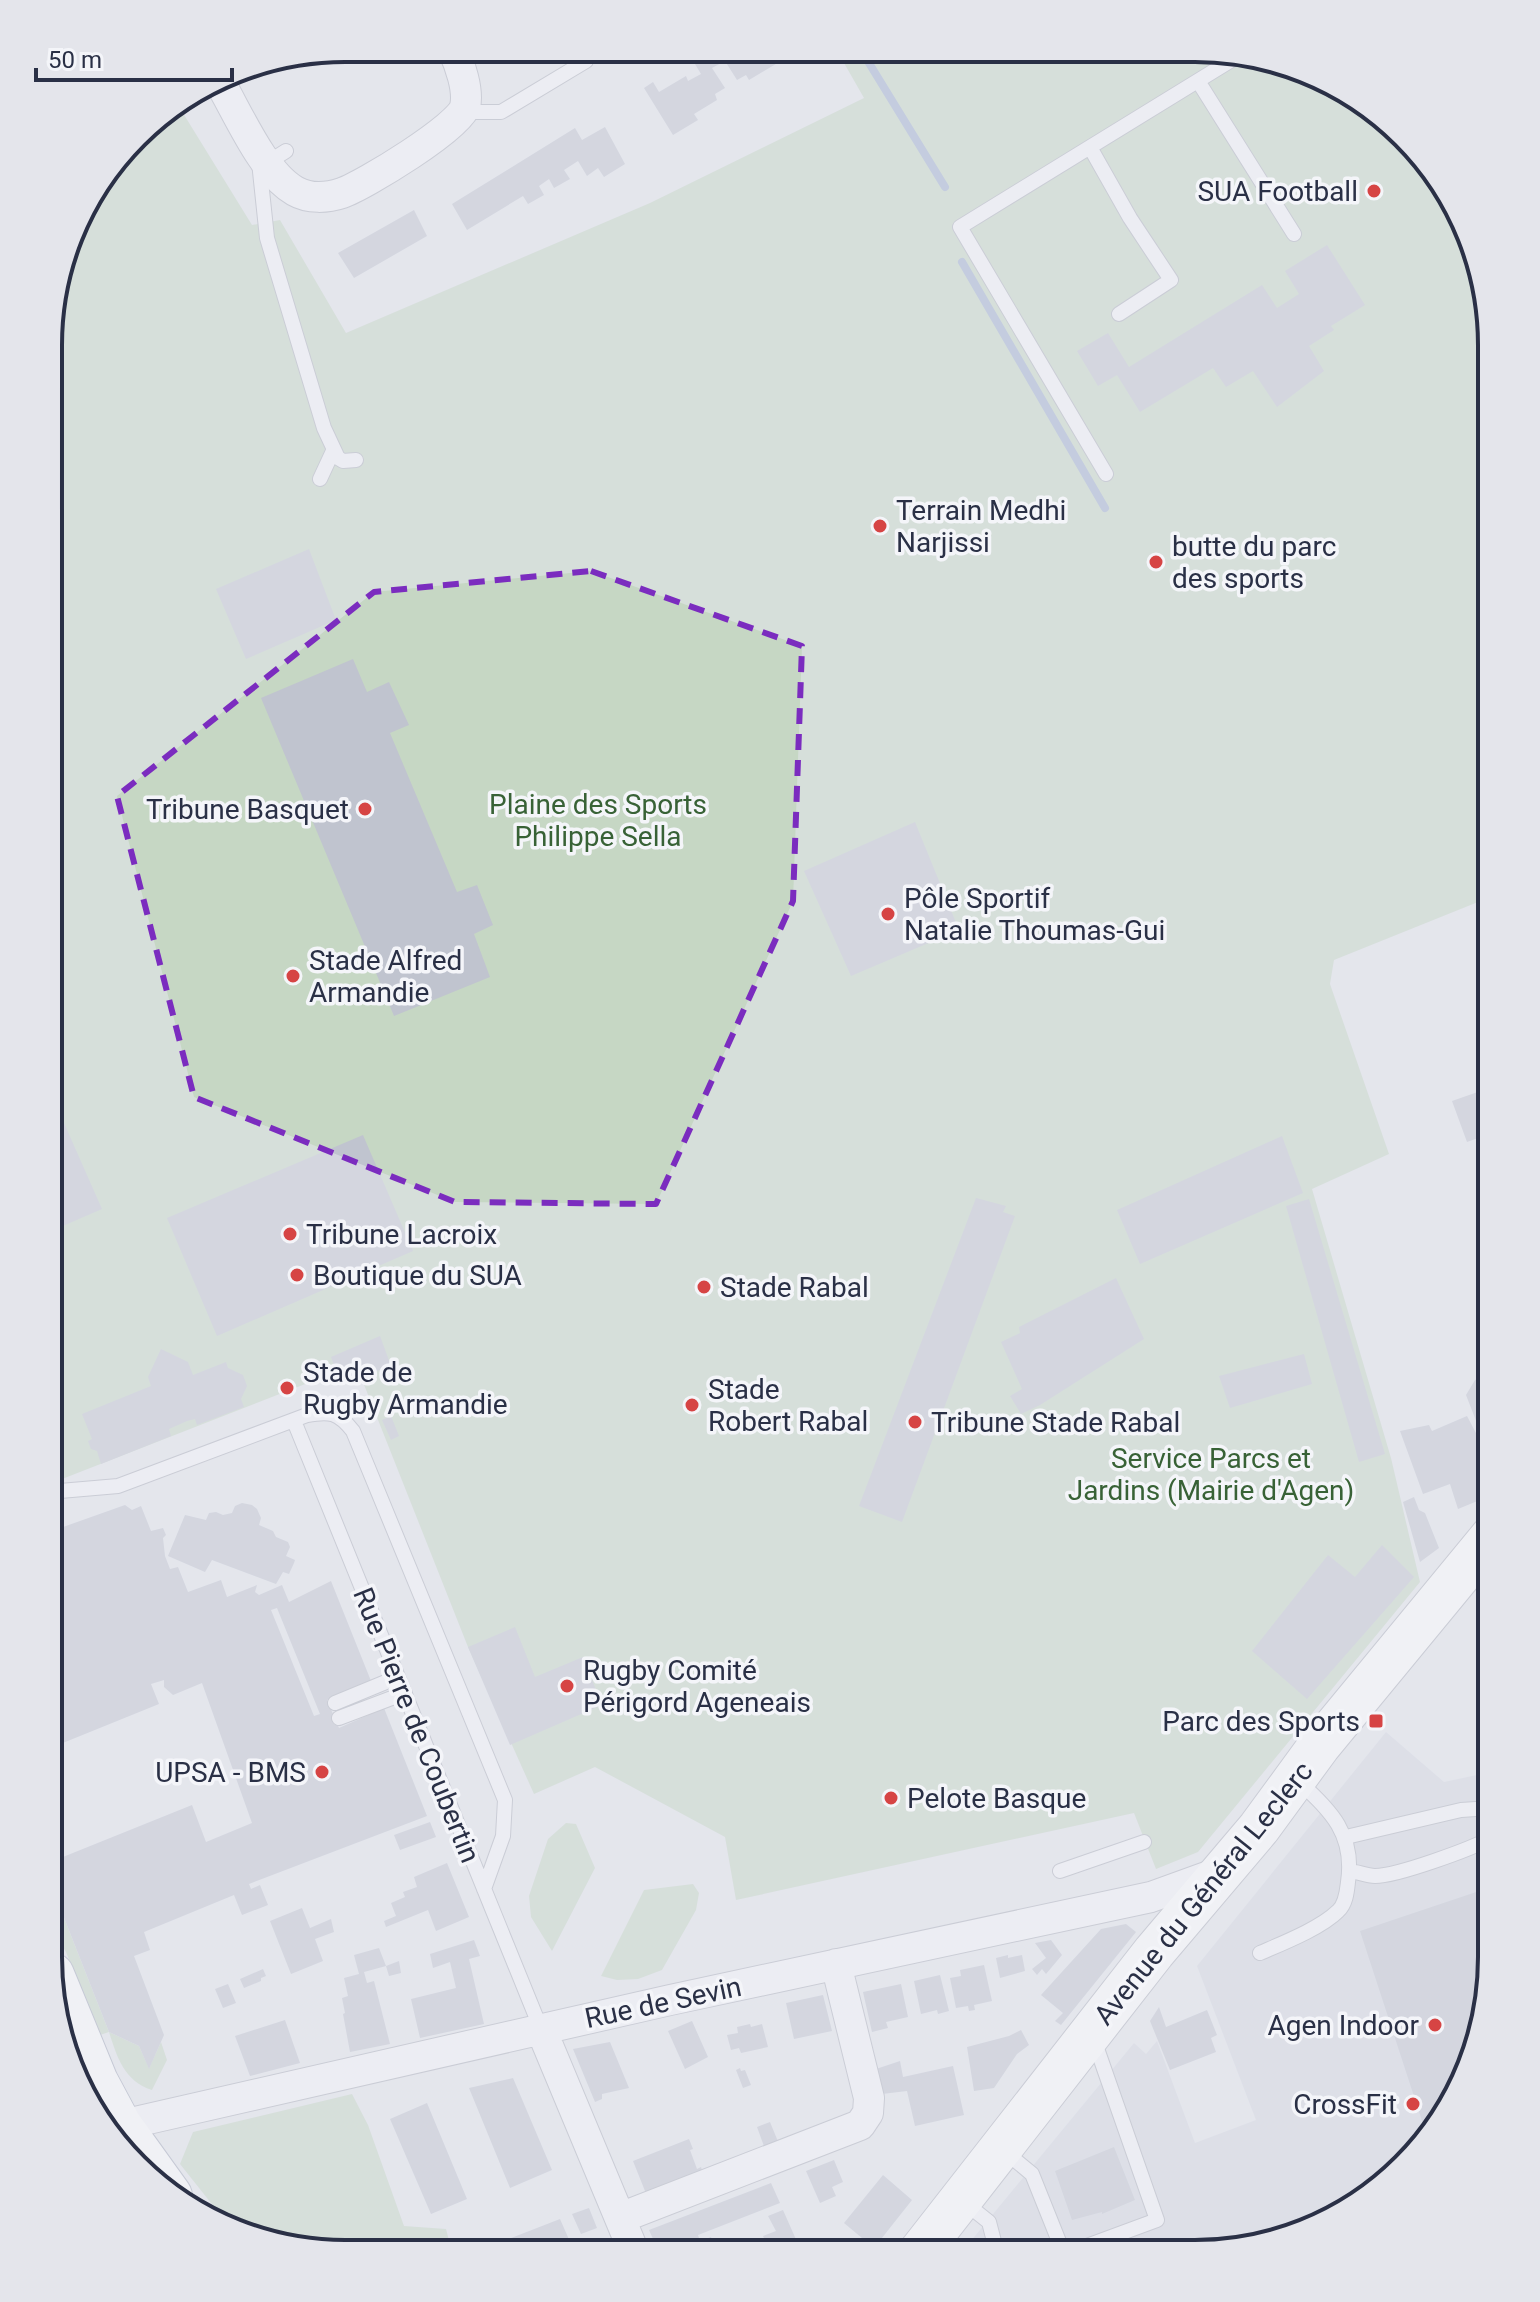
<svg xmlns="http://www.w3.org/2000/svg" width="1540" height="2302" font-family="Roboto,sans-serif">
	<rect width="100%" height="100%" fill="#e4e6ec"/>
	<path fill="#d5d8e1" d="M1386,1732L1444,1782L1491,1772V1977L1470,2070L1431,2137L1376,2192L1309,2231L1195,2254L961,2253L1134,2043L1146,2054L1157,2041L1195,2143L1256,2120L1197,1966Z"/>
	<path fill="#c6d7c4" d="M836,49L1234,51L1308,70L1375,109L1430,164L1469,231L1492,345V827L1479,832L1488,898L1334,960L1330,984L1389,1154L1312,1189L1391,1458L1420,1582L1198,1852L1156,1869L1134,1813L736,1900L725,1837L595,1767L534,1794L468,1647L361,1377L341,1384L336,1372L57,1481L49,1461L51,306L88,197L150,121L178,105L252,225L280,220L346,333L650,203L864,98Z
		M566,1823L576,1824L595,1868L552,1951L531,1917L529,1896L548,1839Z
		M48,1877L109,2032L139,2046L149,2068L161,2042L167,2060L152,2090C124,2081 117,2057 109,2032L100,2035L66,1952L48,1924Z
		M693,1884L699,1893L696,1910L662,1970L638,1979L617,1980L601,1976L644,1890Z
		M352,2094L368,2125L404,2226L446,2229L452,2252H307L234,2232L180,2164L193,2132Z"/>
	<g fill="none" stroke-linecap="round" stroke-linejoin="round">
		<path stroke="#9daece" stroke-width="8" d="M861,50L945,187
			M962,262L1105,508"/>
	</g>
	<path fill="#c0c4cf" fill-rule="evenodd" d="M718,49H801L749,80L746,75L737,80L725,61L712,68L725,88L715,94L717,100L694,114L698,120L673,135L644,88L653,82L659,92L686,76L688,81L701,74L692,59L703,52L709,62L722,54Z
		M605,127L625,164L604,177L598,168L587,176L578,161L564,170L570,179L554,188L549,179L539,186L544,195L528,204L523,196L467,230L452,204L575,128L582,140Z
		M414,210L427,236L354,278L338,253Z
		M1327,245L1365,305L1331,326L1334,330L1309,346L1324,371L1277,407L1253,371L1226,387L1213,368L1140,412L1117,375L1098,386L1077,351L1108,333L1129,367L1262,285L1277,308L1299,294L1285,271Z
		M309,549L336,620L246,659L216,589Z
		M353,659L367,692L389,682L409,725L390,733L457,892L477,885L493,925L474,934L490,977L394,1016L261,698Z
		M915,822L959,930L851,976L804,871Z
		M1492,1087V1133L1467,1142L1452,1101Z
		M49,1089L102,1209L49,1232Z
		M363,1135L413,1251L217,1336L167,1218Z
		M1282,1136L1303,1193L1140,1264L1117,1210Z
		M976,1198L1006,1206L1003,1212L1015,1216L902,1522L859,1506Z
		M1309,1199L1385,1454L1359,1462L1286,1206Z
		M1116,1278L1144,1339L1040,1405L1021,1414L1010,1396L1022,1389L1001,1342L1020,1333L1019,1327Z
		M380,1336L391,1366L341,1384L331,1357Z
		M161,1349L188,1362L193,1375L226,1362L228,1368L243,1375L247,1386L241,1399L244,1407L197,1425L195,1419L187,1421L169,1429L171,1436L101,1464L97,1451L91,1449L88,1441L92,1439L82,1414L151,1386L148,1377Z
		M1304,1354L1312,1384L1230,1408L1219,1376Z
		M1485,1375L1492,1389V1444L1489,1445L1483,1429L1480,1431L1466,1395L1475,1380Z
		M391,1416L399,1436L391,1440L382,1420Z
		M1467,1416L1477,1435L1482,1433L1492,1462V1495L1458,1509L1450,1484L1423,1494L1400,1431L1429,1425L1432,1431Z
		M1414,1497L1419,1510L1425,1513L1439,1548L1420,1562L1403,1502Z
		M242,1503L252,1505L257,1509L261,1518L259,1525L273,1531L276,1537L288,1542L290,1547L286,1556L295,1560L294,1563L289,1574L283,1572L276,1584L212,1560L205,1572L168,1556L185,1515L206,1520L209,1513L216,1512L223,1515L232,1513L235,1506Z
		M125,1505L132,1510L141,1506L151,1531L163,1528L166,1535L163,1538L165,1556L170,1569L178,1567L188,1592L221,1580L227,1597L257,1585L255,1592L259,1595L282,1585L289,1602L331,1581L371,1681L327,1700L339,1728L384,1708L427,1816L249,1884L251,1889L260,1885L268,1905L242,1915L234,1895L144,1932L150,1950L134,1956L164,2035L149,2069L139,2046L109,2032L48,1877V1863L192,1805L206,1842L252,1823L202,1683L173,1695L164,1687V1680L151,1684L159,1704L48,1749L49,1532ZM277,1608L320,1714L314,1716L271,1610Z
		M1382,1545L1414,1577L1307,1699L1252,1651L1328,1555L1355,1577Z
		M515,1627L535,1677L583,1657L602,1705L510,1745L468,1647Z
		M430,1822L436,1837L400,1850L394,1835Z
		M447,1863L469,1917L436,1931L428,1910L386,1927L384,1921L396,1916L391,1903L405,1897L403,1892L417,1887L414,1877Z
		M1491,1887V1977L1470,2070L1437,2126L1425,2130L1360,1931Z
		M302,1908L310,1928L331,1919L334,1932L315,1939L323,1961L291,1974L270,1921Z
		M1126,1924L1136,1932L1061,2025L1055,2021L1063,2013L1041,1995L1101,1929Z
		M474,1940L480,1956L469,1959L484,2024L420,2038L411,1999L456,1988L450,1962L433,1968L430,1954Z
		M1051,1940L1062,1955L1046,1974L1042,1969L1037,1975L1032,1969L1046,1958L1035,1943Z
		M379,1948L386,1966L399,1961L401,1973L389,1976L386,1966L364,1972L367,1983L374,1981L390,2044L350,2052L343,2014L345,2013L342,1998L348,1996L344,1978L359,1974L354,1955Z
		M1008,1955V1958L1022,1955L1025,1971L1000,1978L996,1958Z
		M984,1965L992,2001L974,2005L975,2010L969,2011L968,2006L956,2008L950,1978L961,1976L960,1970Z
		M263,1969L266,1976L261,1978V1981L244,1988L240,1979Z
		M940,1975L949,2011L938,2014L937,2010L921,2014L914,1981Z
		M228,1984L236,2003L223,2008L215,1989Z
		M901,1984L908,2017L886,2022L888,2028L872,2032L863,1992Z
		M823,1995L832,2031L794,2039L786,2003Z
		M1159,2007L1166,2027L1207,2010L1217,2035L1211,2038L1216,2052L1170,2070L1150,2021Z
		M285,2020L300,2063L250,2076L235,2036Z
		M692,2021L708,2057L685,2069L668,2031Z
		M750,2024L751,2027L762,2024L768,2047L741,2053L739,2048L731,2050L727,2035L738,2033L737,2027Z
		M1021,2030L1029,2045L1017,2054L994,2088L974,2091L967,2047L1009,2036Z
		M610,2042L629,2088L602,2094V2099L595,2102L573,2049Z
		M900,2061L903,2077L953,2066L964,2115L915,2126L907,2091L882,2094L876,2069Z
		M740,2068L741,2071L745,2070L751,2085L743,2088L736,2070Z
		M513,2078L552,2170L510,2188L469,2088Z
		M427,2103L467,2199L431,2214L390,2119Z
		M770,2122L779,2144L765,2149L757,2127Z
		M689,2139L693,2149L690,2150L697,2169L701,2167L703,2174L647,2196L633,2161Z
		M1114,2147L1135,2200L1102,2214V2212L1072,2220L1055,2171Z
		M834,2160L843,2182L832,2187L836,2196L820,2203L806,2171Z
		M883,2175L912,2200L874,2248L844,2223Z
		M771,2183L780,2203L698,2235L700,2241L711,2237L715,2247L725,2243L727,2250L720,2253L659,2252L649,2230Z
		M589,2208L597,2228L581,2234L572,2214Z
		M783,2210L798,2244L783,2251L784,2253H771L763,2236L776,2231L768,2216Z
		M560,2219L571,2244L590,2241V2252H475Z"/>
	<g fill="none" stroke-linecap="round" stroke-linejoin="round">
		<g stroke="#acafba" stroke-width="16">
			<path id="lane" d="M1198,81L1294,234
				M465,109L475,112H501L586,61
				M1091,149L1130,218L1171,280L1119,314
				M259,162L267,238L324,428L338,458L343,461L356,460
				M267,163L286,151
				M1106,474L960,227L1243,53
				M320,479L333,451
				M294,1421L541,2029
				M60,1491L118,1486L307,1415C330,1411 338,1412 353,1431L505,1800L503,1836L484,1889
				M335,1703L398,1677
				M339,1718L405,1693
				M1346,1837L1461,1810L1491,1808
				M1060,1871L1144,1842
				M1350,1871C1358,1872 1367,1876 1375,1876C1397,1876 1471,1849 1491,1838
				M1260,1953C1283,1943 1321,1928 1338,1911C1346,1904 1347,1891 1348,1882C1355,1835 1331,1810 1298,1781
				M1003,2150L1032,2174L1064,2254
				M964,2202L989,2222L997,2253
				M1065,2254L1157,2220L1094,2040"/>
		</g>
		<g stroke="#acafba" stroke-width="32">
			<path id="street" d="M219,81C238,113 263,173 295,191C309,199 327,198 342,193C363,186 461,126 465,107C469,90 460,64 452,48
				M541,2029L634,2252
				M104,2129L670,2000L1151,1897L1220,1872
				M620,2218L860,2125L868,2113L869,2098L836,1964"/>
		</g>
		<g stroke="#acafba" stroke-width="44">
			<path id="secondary" d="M919,2253L1154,1952L1259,1828L1319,1746L1492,1536"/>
		</g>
		<g stroke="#a2a8b9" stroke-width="46">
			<path id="primary" d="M52,1975L96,2082L119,2125L170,2196"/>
		</g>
		<use href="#lane" stroke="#f7f7fa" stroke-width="14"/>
		<use href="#street" stroke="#f7f7fa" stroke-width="30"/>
		<use href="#secondary" stroke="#fff" stroke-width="42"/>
		<use href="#primary" stroke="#fff" stroke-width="44"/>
	</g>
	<path d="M0 0H1540V2302H0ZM591,571L802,646L793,901L656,1204L455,1202L194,1097L117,796L374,592Z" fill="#e4e6ec" fill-opacity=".55" fill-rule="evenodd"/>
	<path fill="none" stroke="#7b2cbf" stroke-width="6" stroke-dasharray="16 10" stroke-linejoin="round" d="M591,571L802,646L793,901L656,1204L455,1202L194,1097L117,796L374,592Z"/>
	<g fill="#d64444" stroke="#f4f5f9" stroke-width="3">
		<circle cx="1374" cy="191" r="8"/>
		<circle cx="880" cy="526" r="8"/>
		<circle cx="1156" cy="562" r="8"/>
		<circle cx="365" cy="809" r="8"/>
		<circle cx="888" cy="914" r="8"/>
		<circle cx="293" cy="976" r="8"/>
		<circle cx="290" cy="1234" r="8"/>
		<circle cx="297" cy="1275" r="8"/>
		<circle cx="704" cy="1287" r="8"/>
		<circle cx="287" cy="1388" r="8"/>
		<circle cx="692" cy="1405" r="8"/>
		<circle cx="915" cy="1422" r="8"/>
		<circle cx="567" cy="1686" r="8"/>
		<rect x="1368" y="1713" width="16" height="16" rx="4"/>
		<circle cx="322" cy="1772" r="8"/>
		<circle cx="891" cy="1798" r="8"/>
		<circle cx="1435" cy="2025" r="8"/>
		<circle cx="1413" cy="2104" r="8"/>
	</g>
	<g text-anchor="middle" stroke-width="7" stroke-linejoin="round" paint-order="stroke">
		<g font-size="28" fill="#2a3046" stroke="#f4f5f9" text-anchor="start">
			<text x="1358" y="201" text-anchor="end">SUA Football</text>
			<text x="896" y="520">Terrain Medhi<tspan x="896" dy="32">Narjissi</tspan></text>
			<text x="1172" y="556">butte du parc<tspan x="1172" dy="32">des sports</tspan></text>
			<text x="349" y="819" text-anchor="end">Tribune Basquet</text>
			<text x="904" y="908">Pôle Sportif<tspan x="904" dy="32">Natalie Thoumas-Gui</tspan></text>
			<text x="309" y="970">Stade Alfred<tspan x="309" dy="32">Armandie</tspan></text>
			<text x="306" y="1244">Tribune Lacroix</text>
			<text x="313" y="1285">Boutique du SUA</text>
			<text x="720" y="1297">Stade Rabal</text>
			<text x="303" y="1382">Stade de<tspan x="303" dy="32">Rugby Armandie</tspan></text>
			<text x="708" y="1399">Stade<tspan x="708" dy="32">Robert Rabal</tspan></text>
			<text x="931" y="1432">Tribune Stade Rabal</text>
			<text x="583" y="1680">Rugby Comité<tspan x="583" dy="32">Périgord Ageneais</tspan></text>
			<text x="1360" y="1731" text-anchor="end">Parc des Sports</text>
			<text x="306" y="1782" text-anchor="end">UPSA - BMS</text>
			<text x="907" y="1808">Pelote Basque</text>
			<text x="1419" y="2035" text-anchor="end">Agen Indoor</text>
			<text x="1397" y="2114" text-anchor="end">CrossFit</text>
		</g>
		<g font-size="28" fill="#386236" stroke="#f4f5f9">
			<text x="598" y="814">Plaine des Sports<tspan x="598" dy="32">Philippe Sella</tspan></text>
			<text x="1211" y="1468">Service Parcs et<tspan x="1211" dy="32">Jardins (Mairie d'Agen)</tspan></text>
		</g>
		<g font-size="28" fill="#2a3046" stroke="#f4f5f9">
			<text transform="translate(417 1725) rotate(68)" y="10">Rue Pierre de Coubertin</text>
			<text transform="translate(1203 1893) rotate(-51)" y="10">Avenue du Général Leclerc</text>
			<text transform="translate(663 2002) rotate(-12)" y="10">Rue de Sevin</text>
		</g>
	</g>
	<path d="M0 0H1540V2302H0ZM345 62H1195A283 283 0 0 1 1478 345V1957A283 283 0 0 1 1195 2240H345A283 283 0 0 1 62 1957V345A283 283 0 0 1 345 62Z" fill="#e4e5eb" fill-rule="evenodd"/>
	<path fill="none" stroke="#2a3046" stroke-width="4" d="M345 62H1195A283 283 0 0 1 1478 345V1957A283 283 0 0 1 1195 2240H345A283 283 0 0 1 62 1957V345A283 283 0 0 1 345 62Z"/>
	<path d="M36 68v12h196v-12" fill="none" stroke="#2a3046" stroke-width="4"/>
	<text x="48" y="68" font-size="24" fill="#2a3046" stroke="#f4f5f9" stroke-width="6" paint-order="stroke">50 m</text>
</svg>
